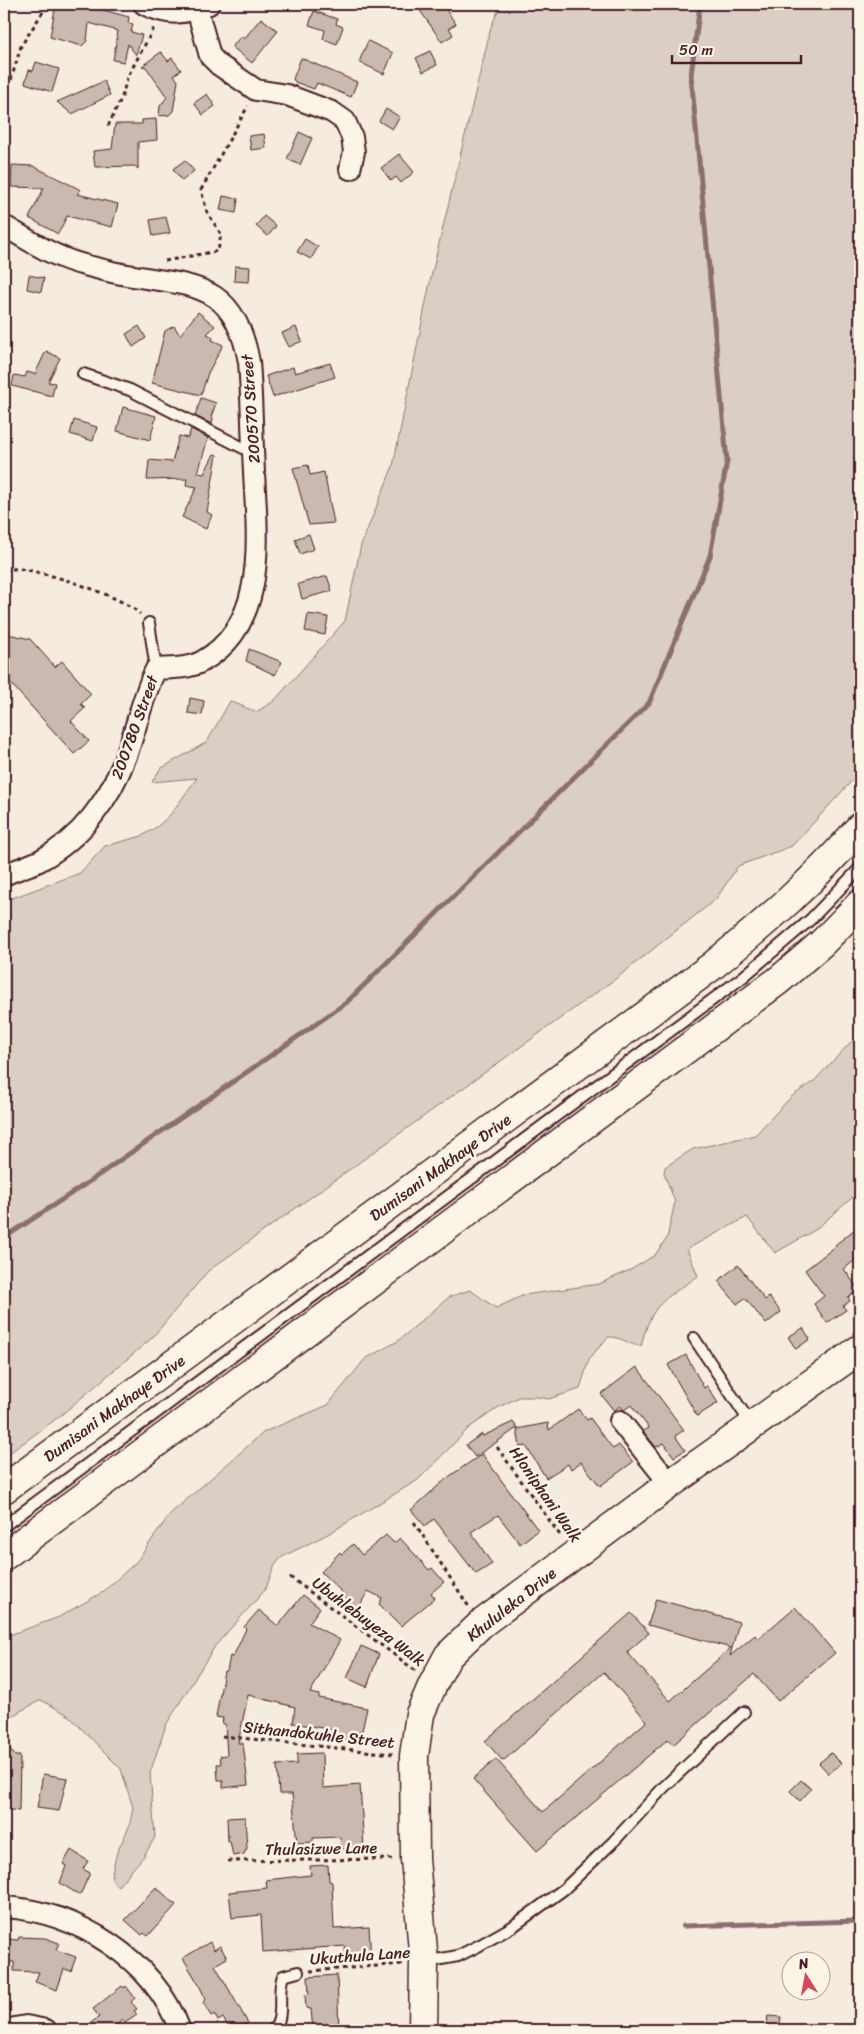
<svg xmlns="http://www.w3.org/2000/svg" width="864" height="2034" font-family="Sriracha,sans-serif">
	<rect width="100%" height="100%" fill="#f5ecde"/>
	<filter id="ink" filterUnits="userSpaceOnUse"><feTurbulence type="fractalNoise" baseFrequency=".02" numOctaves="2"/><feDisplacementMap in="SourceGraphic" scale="10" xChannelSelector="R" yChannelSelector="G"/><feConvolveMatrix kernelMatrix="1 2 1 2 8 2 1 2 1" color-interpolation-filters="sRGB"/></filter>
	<g filter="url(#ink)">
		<path fill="#dbcec4" stroke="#927678" d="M501,4H860V772L792,846L738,866L716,899L618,977L208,1271L152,1338L60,1416L4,1457V901L80,873L105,846L142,836L158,826L170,815L197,778L152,782L160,769L207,742L230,701L256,712L274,701L345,621L361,545L393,466L431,277L491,27Z
			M860,1036V1191L815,1230L775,1253L747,1217L687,1249L698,1276C663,1301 652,1302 641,1346C628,1345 621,1336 608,1337L589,1359L580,1389L549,1399L537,1397H519L499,1407L469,1428L418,1480L328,1534L282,1557L275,1565L265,1590L215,1646L166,1725L150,1773L155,1837L144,1856L119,1885L116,1886L111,1877L117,1852L129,1827L133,1808L121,1769L68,1715L41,1700L4,1720V1637L59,1617L103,1592L137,1561L170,1514L264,1432L328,1405L365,1359L398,1341L449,1297L470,1290L496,1308L524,1295L599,1284L632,1269L655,1255L667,1238L675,1202L664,1173L665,1167L693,1149L755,1135L791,1097L814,1081L850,1043Z"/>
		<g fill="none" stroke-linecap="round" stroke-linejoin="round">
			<path stroke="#8c6e70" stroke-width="5" d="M4,1238L93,1179L346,1003L649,703L710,556L727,461L691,75L700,4
				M683,1926L860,1921"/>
		</g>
		<path fill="#cab9b1" stroke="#4a1f2b" d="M59,4L89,6L129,17L128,23L133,24L131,32L142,35L136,55L128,44L124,62L113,60L118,31L89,23L87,41L82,46L50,37L55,9L58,10Z
			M427,4H442L456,24L449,28L453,35L442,42L419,9Z
			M314,11L337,19L336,24L343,27L337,44L323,39L325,30L309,25Z
			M261,18L278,31L252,63L232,47L241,36L244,39Z
			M368,41L393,53L384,74L359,62Z
			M430,51L437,65L423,72L416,58Z
			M161,52L168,61L172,58L181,70L174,75L178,81L173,111L169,115L159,116L160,106L167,97L146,67L142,66Z
			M301,58L357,82L351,97L317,83L314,89L295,82L293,79Z
			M36,62L59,69L52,92L25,83L29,70L33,71Z
			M104,81L110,95L72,114L57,102Z
			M207,94L215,106L203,115L194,103Z
			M386,109L400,117L392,129L379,121Z
			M156,119L157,140L138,142V169L135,166L95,167L93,151L112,149L115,124H142V120Z
			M299,132L312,138L300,165L287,159Z
			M264,134L266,148L251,150L249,136Z
			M399,154L414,172L401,183L396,177L391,181L381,168Z
			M185,160L194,171L182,181L173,169Z
			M12,165L33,166L81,190L77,194L118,204L112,227L67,216L58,234L29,218L44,188L11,187Z
			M223,196L238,199L236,213L220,210Z
			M264,216L276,226L268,236L256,226Z
			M166,217L170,233L153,236L150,220Z
			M305,239L318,247L311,259L297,252Z
			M235,266L250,267L249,282L234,281Z
			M29,275L44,278L41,292L27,289Z
			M198,312L215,326L207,334L213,337L212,340L223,345L208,373L201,395L152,383L165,331L174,326L180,335Z
			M139,326L146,338L133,347L126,334Z
			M296,327L302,341L289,347L282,333Z
			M46,351L60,358L48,382L55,383L52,396L12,386L14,375L25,377L27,372L35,374Z
			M330,363L335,377L273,397L266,376L293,367L295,373Z
			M201,398L216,403L211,417L213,418L212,424L195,416Z
			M123,407L156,416L150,440L117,431Z
			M74,420L97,427L93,441L70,434Z
			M191,429L208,438L198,473L204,474L214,454L217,455L207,512L212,515L206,529L182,517L197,487L186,485L187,479L147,480L149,460L172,462L179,436L188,438Z
			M308,465L310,475L324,472L334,523L309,525L293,468Z
			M309,534L314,549L300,554L295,539Z
			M327,576L332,591L302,599L298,584Z
			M308,614L328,617L325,635L305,631Z
			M8,634L30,639L55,667L62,661L91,694L81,704L85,708L71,721L89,741L74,754L4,676V647Z
			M249,649L282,662L275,675L246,661Z
			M190,698L204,701L202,715L188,713Z
			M860,1225V1256L844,1269L859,1290L848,1297L850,1301L843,1306L846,1310L827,1323L814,1304L824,1296L805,1270L836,1246L835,1245Z
			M738,1265L765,1300L769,1297L781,1312L766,1324L745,1298L737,1304L718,1281Z
			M803,1328L810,1339L796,1349L788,1337Z
			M686,1355L704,1388L707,1386L718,1403L697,1416L668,1365Z
			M637,1367L684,1430L675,1436L685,1450L674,1457L664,1443L656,1447L643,1431L649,1428L631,1405L624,1410L620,1406L614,1411L601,1394Z
			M578,1409L587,1420L590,1418L613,1449L619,1445L633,1462L600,1486L581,1462L571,1469L568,1464L546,1478L526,1446L520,1447L517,1429L548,1423L549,1430Z
			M513,1422L517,1428L475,1457L466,1445L482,1434L483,1436Z
			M482,1454L538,1530L520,1544L498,1515L471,1532L492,1564L476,1574L434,1519L425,1526L411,1510L447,1478Z
			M386,1535L394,1543L400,1538L429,1570L432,1568L444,1582L431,1593L435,1598L401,1626L379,1604L382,1598L368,1591L356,1612L344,1598L346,1596L321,1572L340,1552L342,1554L353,1544L362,1555Z
			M303,1595L320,1608L309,1623L340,1640L310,1693L319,1695V1698L367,1708L362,1731L360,1730L357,1742L332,1737L334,1730L293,1723L295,1707L248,1695L238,1743H243L248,1785L223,1788V1780H218L217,1764H221L220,1756L227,1755L225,1724H222L223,1718L216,1717L224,1671H227L230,1656L233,1657L246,1629L244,1627L259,1610L278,1626Z
			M656,1599L739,1622L730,1656L755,1635L758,1639L795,1607L835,1653L778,1701L754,1674L673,1745L668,1739L537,1851L473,1779L496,1759L543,1812L647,1721L604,1672L503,1761L485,1741L631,1613L649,1633L627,1652L670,1701L731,1648L648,1625Z
			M361,1646L379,1654L367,1687L347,1678Z
			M4,1740L15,1756H20L19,1811L4,1809Z
			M322,1753L323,1788L360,1785L364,1847L341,1849L340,1837L313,1838V1842L297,1843L292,1794H279L277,1765L297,1764V1754Z
			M831,1753L841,1763L829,1774L819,1763Z
			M43,1774L67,1778L59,1811L37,1808Z
			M801,1780L811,1789L800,1801L790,1791Z
			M245,1817L247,1848L244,1854L233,1856L230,1841H228L227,1818Z
			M71,1850L88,1861L83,1869L90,1873L81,1893L78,1894L60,1883L66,1866L63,1864Z
			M328,1865L329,1881L332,1882L334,1929L369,1927L371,1960L346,1961L345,1946L263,1952L261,1915L232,1918L229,1892L267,1888L266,1880L311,1875L310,1866Z
			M156,1887L176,1905L148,1936L144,1933L142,1935L125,1920Z
			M19,1937L45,1938L59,1943L56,1950L76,1957L71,1971L64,1969L57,1990L35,1982L39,1972L14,1971V1962H4V1939L18,1940Z
			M210,1942L214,1950L220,1946L227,1958L215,1965L248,2023L235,2030H230L223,2018L218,2021L214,2014L211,2016L203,2002L206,2000L199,1985L183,1958Z
			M337,1975L339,2030H313L311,2009L306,2008L305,1995L309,1994L308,1977Z
			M122,1986L124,1988L126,1986L135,1998L131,2002L137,2009L134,2011L137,2015L125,2023L123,2020L109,2030H81L99,2017L93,2009Z
			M768,2016L781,2017L779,2030H766Z"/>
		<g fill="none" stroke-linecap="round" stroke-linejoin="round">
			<g stroke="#4a1f2b" stroke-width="14">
				<path id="lane" d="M83,374L130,390L253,453
					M149,623L156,669
					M694,1338L751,1424
					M4,1526L743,977L811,919L860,868
					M425,1962L458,1956L480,1945L512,1927L564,1889L614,1841L664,1787L744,1712
					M273,2030C286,2017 276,1993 283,1976L298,1972"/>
			</g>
			<g stroke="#4a1f2b" stroke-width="24">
				<path id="street" d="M144,4C167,16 185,15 209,4
					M197,9L210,56L219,65L256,90L287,95L332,112L345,121L352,137L354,152L350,169
					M4,226C22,236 41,249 61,257C76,264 96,268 112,272C183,288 233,273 249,362C252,399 252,436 254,472C257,537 269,625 201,662C188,669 169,668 156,669C142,697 137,727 126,756C110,799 81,839 39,861C28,866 15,870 4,875
					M620,1421L670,1484
					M4,1907C78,1912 153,1959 180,2030
					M4,2030L26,2026L46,2030"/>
			</g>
			<g stroke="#4a1f2b" stroke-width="31">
				<path id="secondary" d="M423,2030L424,1962L415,1859L414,1756L420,1714L433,1684L448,1656L481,1624L670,1484L860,1349"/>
			</g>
			<g stroke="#4a1f2b" stroke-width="31">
				<path id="primary" d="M4,1489L711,967C765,923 815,880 860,827
					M4,1556L779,980L822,943L860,904"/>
			</g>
			<path stroke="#4a1f2b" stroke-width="3" stroke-dasharray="4 4" stroke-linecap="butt" d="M11,80L21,46L48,4
				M108,126L122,97L127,78L155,26
				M165,261L218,251L221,234L207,212L201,190L248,106
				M4,570C9,570 14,568 19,569C47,572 120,595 140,614
				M497,1447L562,1538
				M414,1522L469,1607
				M290,1577L416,1671
				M222,1736L393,1754
				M228,1861L394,1859
				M310,1971L403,1964"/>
			<use href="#lane" stroke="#fcf5e5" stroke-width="10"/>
			<use href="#street" stroke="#fcf5e5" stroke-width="20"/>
			<use href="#secondary" stroke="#fcf5e5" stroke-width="28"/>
			<use href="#primary" stroke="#fcf5e5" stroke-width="28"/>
		</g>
	</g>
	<g text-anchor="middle" stroke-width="5" stroke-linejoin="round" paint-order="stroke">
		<g font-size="16" fill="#4a1f2b" stroke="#fcf5e5">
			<text transform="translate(250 409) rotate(-94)" y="6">200570 Street</text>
			<text transform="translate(134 727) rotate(-70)" y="6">200780 Street</text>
			<text transform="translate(440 1167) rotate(-36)" y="6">Dumisani Makhaye Drive</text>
			<text transform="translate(114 1408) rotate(-36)" y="6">Dumisani Makhaye Drive</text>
			<text transform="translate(546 1494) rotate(55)" y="6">Hloniphani Walk</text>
			<text transform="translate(511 1604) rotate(-38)" y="6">Khululeka Drive</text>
			<text transform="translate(369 1621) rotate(37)" y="6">Ubuhlebuyeza Walk</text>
			<text transform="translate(319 1734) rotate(6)" y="6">Sithandokuhle Street</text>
			<text transform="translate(321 1848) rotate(-1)" y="6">Thulasizwe Lane</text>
			<text transform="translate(360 1955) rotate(-4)" y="6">Ukuthula Lane</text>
		</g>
	</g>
	<rect width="864" height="2034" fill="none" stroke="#fcf5e5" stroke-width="20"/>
	<rect x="10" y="10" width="844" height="2014" fill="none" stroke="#4a1f2b" stroke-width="2" filter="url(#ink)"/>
	<g transform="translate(806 1976) rotate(349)"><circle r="24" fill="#fcf5e5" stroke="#b59f9b"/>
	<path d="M0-4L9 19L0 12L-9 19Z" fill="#d1495b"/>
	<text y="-8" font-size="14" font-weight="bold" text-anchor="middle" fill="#4a1f2b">N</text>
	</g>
	<path d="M672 55v8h129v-8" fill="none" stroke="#4a1f2b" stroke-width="2.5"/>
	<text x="679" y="55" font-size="15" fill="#4a1f2b" stroke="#fcf5e5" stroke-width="4" paint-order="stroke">50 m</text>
</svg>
